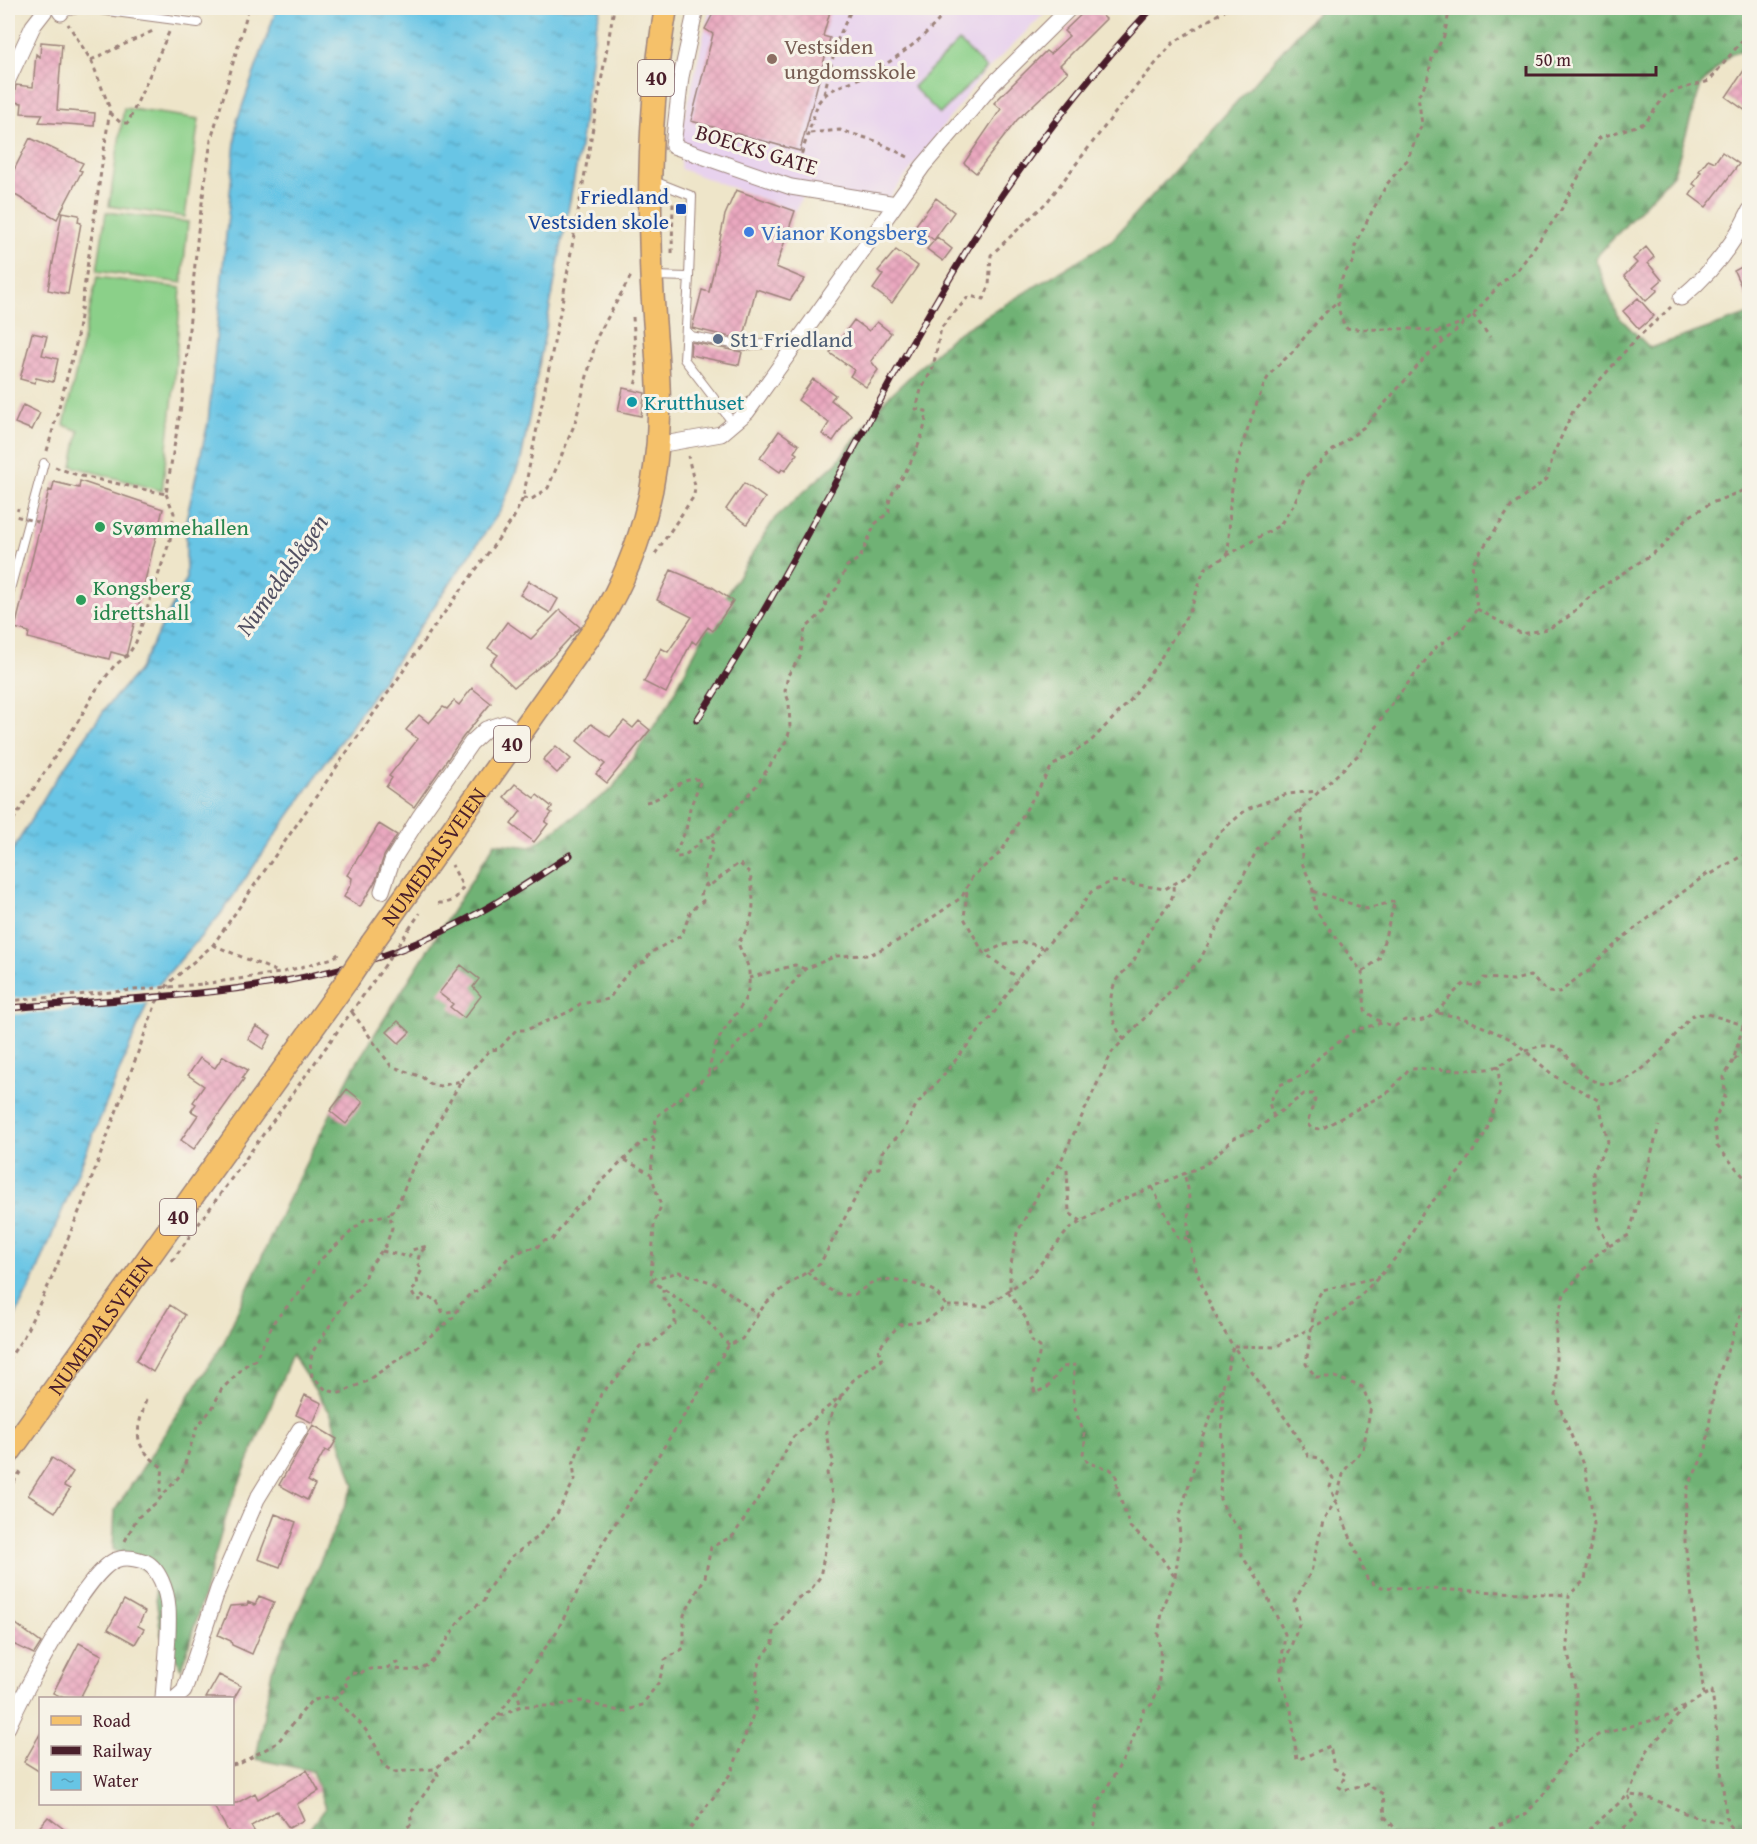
<svg xmlns="http://www.w3.org/2000/svg" width="1757" height="1844" font-family="'Gentium Book Plus',serif">
	<defs>
		<pattern id="forest-firs" width="22" height="20" patternUnits="userSpaceOnUse" patternTransform="scale(1.5)"><rect width="22" height="20" fill="#70b275"/><path d="M5 1l3.5 6h-7zM16 11l3.5 6h-7z" fill="#5e9060"/></pattern>
		<pattern id="water-ripples" width="26" height="14" patternUnits="userSpaceOnUse" patternTransform="scale(1.5)"><rect width="26" height="14" fill="#67c5e5"/><path d="M2 4q2-2 4 0t4 0M15 11q2-2 4 0t4 0" fill="none" stroke="#579fba"/></pattern>
		<pattern id="building-cross-hatch" width="8" height="8" patternUnits="userSpaceOnUse" patternTransform="scale(1.5)"><rect width="8" height="8" fill="#eaa8bf"/><path d="M0 0l8 8M0 8l8-8" fill="none" stroke="#ca90a4"/></pattern>
	</defs>
	<rect width="100%" height="100%" fill="#f7f3e8"/>
	<filter id="ink" filterUnits="userSpaceOnUse"><feTurbulence type="fractalNoise" baseFrequency=".0167" numOctaves="2"/><feDisplacementMap in="SourceGraphic" scale="12" xChannelSelector="R" yChannelSelector="G"/><feConvolveMatrix kernelMatrix="1 2 1 2 8 2 1 2 1" color-interpolation-filters="sRGB"/></filter>
	<filter id="wash" filterUnits="userSpaceOnUse"><feTurbulence type="fractalNoise" baseFrequency=".008" numOctaves="4" result="noise"/><feDisplacementMap in="SourceGraphic" scale="24" xChannelSelector="R" yChannelSelector="G"/><feGaussianBlur stdDeviation="1.35" result="paint"/><feColorMatrix in="noise" values="0 0 0 0 0 0 0 0 0 0 0 0 0 0 0 0 0 1.4 0 .05"/><feComposite in="paint" operator="in"/></filter>
	<g filter="url(#wash)">
		<rect width="100%" height="100%" fill="#eee5c9"/>
		<path fill="#e8d2ee" d="M710,8H1050L982,75L880,210L855,202L803,194L796,211L681,169L680,136Z"/>
		<path fill="url(#forest-firs)" stroke="#5d6850" stroke-width="1.5" d="M1321,8H1749V50L1731,54L1701,85L1674,173L1595,258L1617,315L1650,348L1749,314V1836H304L325,1808L312,1771L256,1759L272,1670L354,1485L331,1414L292,1355L228,1510L182,1669L161,1635L153,1576L113,1549L115,1510L223,1344L285,1205L354,1067L495,843L531,847L612,789L668,705L713,616L775,518L837,462L886,399L953,336L1112,240Z"/>
		<path fill="#8bd089" stroke="#6a785a" stroke-width="1.5" d="M959,41L986,68L940,114L913,87Z
			M124,108L199,119L185,217L109,206Z
			M106,212L188,222L182,283L97,271Z
			M97,277L181,288L174,387L162,491L72,466L79,431L64,425Z"/>
		<path fill="url(#water-ripples)" stroke="#587288" stroke-width="1.5" d="M277,8H601L595,30L580,147L534,392L521,460L501,510L220,915L152,992L34,1279L8,1330V858L50,788L107,706L138,671L186,580V520L208,423L237,121Z"/>
		<path fill="#eee5c9" d="M162,985L151,1003L8,1015V999Z"/>
		<g id="blocks">
			<path fill="url(#building-cross-hatch)" d="M716,8H831L823,36L830,38L800,151L691,121L713,34L705,29Z
				M1088,8H1094L1106,19L1060,65L1068,72L1017,120L976,173L964,163L1001,109L994,103L1046,51L1050,54L1069,36L1064,31Z
				M41,42L62,44L57,110L95,113L94,126L39,122L43,114L21,113L22,103L13,102L16,85L33,87L36,54L40,57Z
				M1749,63V113L1726,97Z
				M30,138L83,163L79,170L82,171L57,219L8,191V182Z
				M1722,152L1739,164L1706,207L1690,195L1696,186L1693,184L1701,172L1699,171L1708,159L1715,162Z
				M736,190L795,211L776,267L805,279L790,300L756,289L743,340L692,328L702,290L709,292L725,215Z
				M936,198L954,212L934,240L915,226Z
				M62,212L79,215L78,222L81,223L68,294L48,290Z
				M937,237L952,249L943,261L927,249Z
				M1646,247L1654,257L1648,263L1662,280L1654,287L1658,290L1646,301L1624,276L1637,263L1633,259Z
				M896,250L918,266L892,303L873,289L883,275L878,271Z
				M1749,263V303L1734,271Z
				M1638,298L1654,316L1639,329L1623,311Z
				M854,320L869,331L877,322L891,333L871,361L878,370L866,387L850,376L854,370L830,353Z
				M32,333L47,336L42,355L58,359L53,382L36,378L35,383L20,379Z
				M691,342L742,352L739,365L690,355Z
				M813,379L835,395L831,400L851,415L833,441L822,434L829,423L798,400Z
				M623,388L645,393L641,416L618,411Z
				M23,405L40,413L32,430L15,423Z
				M779,431L799,445L794,452L797,454L785,471L782,469L780,472L760,458Z
				M80,481L163,509L126,656L111,652L109,659L28,638L29,632L15,628L49,490L52,491L54,482L79,488Z
				M744,483L765,498L747,524L726,509Z
				M671,570L712,587L733,601L713,631L708,627L696,644L692,641L666,693L644,682L661,648L668,652L692,617L657,600Z
				M529,581L558,599L550,613L520,595Z
				M560,610L580,627L552,657L514,687L490,664L498,655L488,648L507,622L531,639Z
				M472,688L491,703L463,737L414,807L386,787L392,778L389,776L418,739L406,730L419,715L429,723L443,707L447,709L454,701L459,705Z
				M624,721L633,728L639,721L650,730L607,783L596,774L605,764L577,741L591,724L610,737Z
				M556,746L571,759L557,773L543,760Z
				M515,784L534,798L537,795L552,807L549,811L552,813L545,822L548,824L534,842L511,824L521,811L504,797Z
				M379,824L397,835L384,856L376,880L360,907L344,897L351,884L352,878L347,875Z
				M461,965L479,979L473,987L481,996L464,1018L450,1007L453,1004L439,993Z
				M398,1021L410,1032L399,1043L387,1032Z
				M256,1026L271,1035L263,1049L248,1039Z
				M223,1056L248,1070L242,1078L244,1079L194,1149L181,1140L198,1115L191,1111L196,1104L193,1102L204,1086L188,1075L200,1058L215,1068Z
				M347,1089L363,1102L346,1124L330,1111Z
				M170,1305L185,1315L153,1372L136,1361Z
				M305,1395L322,1403L313,1423L296,1415Z
				M313,1425L337,1439L329,1452L325,1450L308,1481L315,1485L307,1500L279,1485Z
				M52,1458L73,1472L64,1486L70,1489L55,1512L28,1495Z
				M275,1514L296,1522L280,1567L258,1559Z
				M259,1596L274,1602L252,1654L232,1645L231,1641L218,1635L230,1606L247,1605L248,1602L255,1605Z
				M124,1600L145,1612L138,1626L144,1629L135,1644L108,1629Z
				M8,1618L41,1643L34,1654L13,1644L8,1652Z
				M79,1643L102,1655L80,1698H64L53,1693Z
				M219,1675L241,1686L234,1698H206Z
				M40,1734V1772L24,1762Z
				M307,1770L319,1791L297,1804L304,1820L289,1828L277,1811L251,1826L257,1836H231L212,1803H237L255,1793L258,1799Z
				M48,1817L73,1836H32Z"/>
		</g>
	</g>
	<g filter="url(#ink)">
		<use href="#blocks" fill-opacity="0" stroke="#9c827a" stroke-width="1.5"/>
		<g fill="none" stroke-linecap="round" stroke-linejoin="round">
			<g stroke="#9c827a" stroke-width="10">
				<path id="lane" d="M85,8L198,23
					M61,13L82,8
					M654,181L692,196L689,277
					M653,276L689,277L684,359L733,423
					M687,331L691,336L743,346L796,341
					M8,597L44,463"/>
			</g>
			<g stroke="#9c827a" stroke-width="17">
				<path id="street" d="M58,8L61,13
					M696,8L681,77L673,146L791,187L896,204
					M8,80L33,26L47,8
					M1681,298C1711,273 1733,246 1750,210
					M658,445L721,434L747,412L923,166L993,84L1070,8
					M382,891L392,861L420,816L471,743L486,729L505,723L520,733
					M176,1698L184,1691L218,1589L257,1499L300,1429
					M8,1727C22,1695 86,1571 116,1560C125,1556 134,1558 143,1561C159,1566 167,1592 168,1607C170,1637 165,1668 163,1698"/>
			</g>
			<g stroke="#9c827a" stroke-width="25">
				<g id="primary">
					<path id="s1" d="M372,943L599,623C637,560 658,489 659,416C660,364 652,313 651,261C648,176 651,92 666,8"/>
					<path id="s2" d="M8,1454L348,979"/>
				</g>
			</g>
			<path stroke="#9c827a" stroke-width="3" stroke-dasharray="4.5 4.5" stroke-linecap="butt" d="M91,60L155,30
				M824,94L837,41L852,8
				M110,113L121,123H128L170,30
				M810,133L840,130L876,141L910,158
				M796,171L818,103C829,86 853,83 870,73C900,57 928,35 949,8
				M672,253L673,202
				M1473,315L1490,337
				M633,317L637,378L634,389
				M1437,332L1464,322
				M1443,342L1437,332C1407,325 1377,332 1346,328C1333,304 1335,281 1354,261L1355,246L1368,219L1387,184L1407,160L1422,124L1418,96L1427,81L1432,58L1444,36L1450,8
				M47,451L76,344L110,109L92,62L68,24
				M55,467L77,475L166,494L183,395L198,231L211,140L247,14V8
				M523,498L532,499L548,488L575,423L597,337L632,274
				M8,506L19,510
				M655,554L694,496L695,486L688,456
				M1227,555C1231,535 1228,516 1231,495C1236,458 1250,420 1264,385C1271,368 1284,362 1295,349C1309,332 1319,317 1336,303
				M1477,609L1522,634L1548,629L1568,617L1597,590L1661,548L1687,518L1709,504L1742,491L1750,484
				M646,802C667,799 678,775 701,780L690,808L686,830L675,853L676,857C691,858 697,837 712,836C717,853 696,871 708,887L739,863L750,873C754,903 757,917 738,943C741,952 749,964 749,973C752,1006 728,1017 717,1043C712,1052 711,1064 708,1074
				M1301,809L1302,863L1312,885L1316,911L1362,972L1365,1011L1382,1023
				M8,828L77,723L96,690L114,666L128,655L136,642L170,540L174,513L166,494
				M712,836L756,786L787,740L790,729L789,702L785,691L788,675L800,657L805,629L825,610L826,600L837,588L847,566L860,558L875,524L889,512C888,495 894,491 902,478C912,460 927,432 926,411L916,409L921,390L933,368L941,328L969,296L984,299L989,286L991,255L1047,202L1128,96L1173,43L1228,8
				M1313,891L1367,909L1395,901L1379,959L1362,972
				M967,892L964,918L983,952L1018,978
				M438,903C451,904 458,898 463,887L452,865
				M409,929L420,913
				M213,945L278,972
				M987,952C1006,943 1023,938 1042,948
				M749,978L795,965L805,969
				M203,984L280,973L333,958L341,952
				M352,1012L391,1066L422,1077L430,1084L440,1086L461,1081L412,1169L398,1204L390,1214L392,1228L386,1245L367,1270L363,1283L346,1301L313,1351L310,1362L312,1376L326,1390L340,1393L365,1382L418,1346L454,1317L460,1305L471,1293L481,1289L508,1258L525,1249L536,1248L543,1241L552,1240L575,1209L592,1196L598,1185L640,1144L654,1136
				M1438,1013L1463,1018L1513,1040L1554,1076L1598,1100L1608,1142L1593,1172L1598,1224L1609,1246L1596,1255L1564,1294L1556,1323V1398L1586,1472L1594,1524L1585,1580L1569,1595L1567,1647L1576,1693L1577,1749
				M1743,1026L1733,1061L1724,1077L1725,1096L1714,1123L1717,1146L1750,1184
				M1124,1040C1112,1023 1106,1004 1115,983C1118,975 1128,969 1133,962C1140,950 1145,936 1153,925C1163,911 1175,903 1173,885
				M1734,1060L1750,1047
				M1498,1065L1500,1091L1486,1132L1459,1172L1423,1212L1402,1250L1380,1276L1347,1309L1275,1347L1233,1346L1293,1429L1308,1456L1319,1458L1333,1478L1330,1487L1368,1581L1382,1587L1569,1595
				M461,1081L490,1050L499,1049L516,1030H526L569,1012L580,1004L609,999C618,986 629,966 645,962L650,953L682,935L691,910L703,901L701,895L705,884
				M1274,1117L1269,1103L1280,1085L1305,1074L1320,1056L1355,1030L1382,1023L1395,1026L1405,1020C1436,1027 1443,999 1464,984L1477,986L1484,978L1514,980L1530,976L1549,992L1559,993L1581,975L1593,969L1597,961L1625,936L1708,873L1711,874L1750,851
				M625,1160L651,1174
				M1059,1165L1067,1170L1069,1213L1081,1221
				M1152,1187L1178,1238H1188
				M1609,1246L1629,1235L1659,1126
				M382,1251L409,1257L412,1250L427,1246L420,1253L417,1263L422,1270L417,1279L418,1285L411,1291L416,1300H420L421,1294L426,1298L436,1299L443,1313L457,1310
				M172,1261L383,968
				M807,1272C818,1281 832,1295 847,1295C859,1296 863,1287 871,1283C884,1276 924,1284 935,1292C939,1295 943,1302 947,1306
				M652,1279L679,1272L717,1284L758,1314
				M1010,1290V1269L1017,1233L1043,1185L1059,1165L1112,1052L1200,960L1257,850L1358,755L1382,717L1435,648L1463,628L1477,609L1472,564L1511,507L1547,479L1553,455L1573,411L1634,341L1671,307
				M1008,1292L1027,1320L1031,1341L1040,1347C1039,1366 1029,1369 1035,1393L1048,1387L1062,1367L1075,1365C1073,1379 1072,1393 1075,1407C1079,1428 1089,1431 1083,1453L1088,1463L1110,1469L1116,1474L1117,1489L1130,1527L1156,1550L1174,1576
				M729,1345L702,1316L651,1280L654,1224L661,1206L651,1174L656,1117L717,1068L741,1040L761,1025L779,999L805,969L836,956L870,955L903,938L962,897L972,877L1001,852L1052,766L1090,742L1129,702L1157,664L1191,609L1204,569L1280,525L1294,504L1305,477L1333,450L1364,427L1423,360L1473,315L1501,283L1518,270L1561,210L1599,138L1645,123L1667,93L1709,81L1750,31
				M8,1360L23,1338L51,1280L85,1197L156,1003L169,983L213,945L431,631L513,519L523,498L562,303L614,8
				M1223,1388L1220,1499L1228,1516L1240,1529L1242,1556L1261,1584L1285,1634L1280,1675L1291,1709L1297,1760L1330,1746L1334,1768L1346,1775L1339,1787L1344,1790L1367,1784L1383,1794L1385,1817L1402,1836
				M146,1400C135,1435 132,1445 163,1468L160,1490L162,1496
				M8,1490L23,1468
				M125,1541L137,1518L156,1503L182,1473L197,1426L212,1409L221,1390L246,1365L255,1360L275,1320L303,1289L319,1261L364,1220L390,1214
				M1282,1670L1300,1622L1294,1602L1311,1572L1323,1521L1336,1500L1344,1471L1363,1449L1371,1406L1362,1387L1335,1377H1316L1306,1364L1315,1303L1322,1290L1379,1277
				M516,1689L521,1706
				M1704,1695L1685,1542L1686,1491L1706,1450L1714,1388L1750,1288
				M334,1699L347,1687L344,1680L352,1673L360,1674C369,1665 379,1671 389,1667C392,1665 394,1663 398,1663L397,1669C436,1677 441,1645 459,1622C466,1613 475,1607 484,1601L486,1592L511,1557L538,1537L558,1512L575,1479L573,1464L601,1394L620,1374L640,1346L650,1345L675,1324V1313L663,1298V1289
				M498,1716L557,1631L602,1544L729,1345L742,1339L765,1304L788,1284L820,1264L871,1169L879,1168L882,1152L904,1130L916,1105L946,1072L997,1009L1021,974L1080,908L1091,892L1112,881L1165,889L1188,876L1219,833L1247,809L1287,794L1318,791
				M232,1765L241,1763L277,1743L311,1701L329,1696C354,1714 375,1735 383,1765L393,1772L435,1769L497,1717L521,1706H555L581,1701L623,1712L642,1705L659,1682L665,1660L684,1648V1615L705,1577L711,1547L733,1536L773,1476L792,1438L843,1394L854,1379L882,1360L878,1349L899,1325L926,1321L947,1306H987L1032,1274L1069,1229L1107,1206L1205,1165L1234,1138L1257,1129L1304,1094H1313L1315,1100L1307,1123L1311,1128L1321,1129L1390,1091L1409,1069C1426,1068 1481,1072 1492,1068C1513,1061 1526,1044 1551,1046C1565,1047 1569,1061 1577,1069C1622,1115 1667,1041 1693,1015L1708,1014L1750,1027
				M392,1836L412,1824L410,1814L438,1775L435,1769
				M685,1836L731,1773L756,1707L757,1671L762,1657L773,1644L774,1630L796,1599L809,1592L820,1577L834,1503L827,1473L834,1462C821,1432 827,1421 842,1395
				M1093,1836L1098,1803L1127,1753L1144,1710L1152,1704L1158,1689L1161,1657L1158,1634L1164,1603L1175,1577L1180,1543L1179,1519L1203,1435L1223,1386L1233,1346C1213,1314 1195,1277 1189,1239C1185,1216 1194,1199 1184,1175
				M1474,1836L1525,1815L1547,1790L1568,1756L1598,1735L1668,1716L1712,1691L1727,1823L1739,1836
				M1582,1836L1628,1795L1647,1751L1686,1706
				M1622,1836L1621,1830L1637,1817L1628,1795C1652,1797 1660,1802 1681,1811C1695,1818 1711,1820 1726,1823"/>
			<use href="#lane" stroke="#fff" stroke-width="8"/>
			<use href="#street" stroke="#fff" stroke-width="15"/>
			<use href="#primary" stroke="#f5c16b" stroke-width="22"/>
			<g stroke="#4a1f2b" stroke-width="7">
				<path id="rail" d="M697,720C800,562 879,389 980,229C1030,150 1089,76 1152,8
					M8,1008C138,997 275,997 399,950C461,927 516,892 570,855"/>
			</g>
			<use href="#rail" stroke="#f7f3e8" stroke-width="4.5" stroke-dasharray="14" stroke-linecap="butt"/>
			<g stroke="#9c827a" stroke-width="25" stroke-linecap="butt">
				<path id="primary-bridge" d="M348,979L372,943"/>
			</g>
			<path stroke="#9c827a" stroke-width="3" stroke-dasharray="4.5 4.5" stroke-linecap="butt" d="M8,514L41,523
				M383,968L409,929
				M8,1001L203,984"/>
			<use href="#primary-bridge" stroke="#f5c16b" stroke-width="22"/>
		</g>
	</g>
	<circle fill="#8d6e63" stroke="#f7f3e8" stroke-width="2" cx="772" cy="59" r="6"/>
	<rect fill="#1a4fb4" stroke="#f7f3e8" stroke-width="2" x="675" y="203" width="12" height="12" rx="3"/>
	<circle fill="#3f7fe0" stroke="#f7f3e8" stroke-width="2" cx="749" cy="232" r="6"/>
	<circle fill="#5c6f8a" stroke="#f7f3e8" stroke-width="2" cx="718" cy="339" r="6"/>
	<circle fill="#0f9aa8" stroke="#f7f3e8" stroke-width="2" cx="632" cy="402" r="6"/>
	<g fill="#2e9e5b" stroke="#f7f3e8" stroke-width="2">
		<circle cx="100" cy="527" r="6"/>
		<circle cx="81" cy="600" r="6"/>
	</g>
	<g text-anchor="middle" stroke-width="6" stroke-linejoin="round" paint-order="stroke">
		<g fill="#f7f3e8" stroke="#7e5f64" stroke-width="1.5">
			<rect x="638" y="60" width="36" height="36" rx="4.5"/>
			<rect x="494" y="726" width="36" height="36" rx="4.5"/>
			<rect x="160" y="1199" width="36" height="36" rx="4.5"/>
		</g>
		<g font-size="21" font-weight="bold" fill="#4a1f2b">
			<text x="656" y="85">40</text>
			<text x="512" y="751">40</text>
			<text x="178" y="1224">40</text>
		</g>
		<g font-size="22" fill="#785e54" stroke="#f7f3e8" text-anchor="start">
			<text x="784" y="54">Vestsiden<tspan x="784" dy="25">ungdomsskole</tspan></text>
		</g>
		<g font-size="22" fill="#4a1f2b" stroke="#f7f3e8">
			<text transform="translate(757 149) rotate(17)" y="8">BOECKS GATE</text>
			<text dy="8" stroke="none"><textPath href="#s1" startOffset="106">NUMEDALSVEIEN</textPath></text>
			<text dy="8" stroke="none"><textPath href="#s2" startOffset="158">NUMEDALSVEIEN</textPath></text>
		</g>
		<g font-size="22" fill="#164399" stroke="#f7f3e8" text-anchor="end">
			<text x="669" y="204">Friedland<tspan x="669" dy="25">Vestsiden skole</tspan></text>
		</g>
		<g font-size="22" fill="#366cbe" stroke="#f7f3e8" text-anchor="start">
			<text x="761" y="240">Vianor Kongsberg</text>
		</g>
		<g font-size="22" fill="#4e5e75" stroke="#f7f3e8" text-anchor="start">
			<text x="730" y="347">St1 Friedland</text>
		</g>
		<g font-size="22" fill="#0d838f" stroke="#f7f3e8" text-anchor="start">
			<text x="644" y="410">Krutthuset</text>
		</g>
		<g font-size="22" fill="#27864d" stroke="#f7f3e8" text-anchor="start">
			<text x="112" y="535">Svømmehallen</text>
			<text x="93" y="595">Kongsberg<tspan x="93" dy="25">idrettshall</tspan></text>
		</g>
		<g font-size="24" font-style="italic" fill="#535163" stroke="#f7f3e8">
			<text transform="translate(282 575) rotate(-55)" y="8">Numedalslågen</text>
		</g>
	</g>
	<rect width="1757" height="1844" fill="none" stroke="#f7f3e8" stroke-width="30"/>
	<rect x="39" y="1697" width="195" height="108" fill="#f7f3e8" stroke="#b29e9c" stroke-width="1.5"/>
	<rect x="51" y="1716" width="30" height="9" fill="#f5c16b" stroke="#b29e9c" stroke-width="1.5"/>
	<text x="93" y="1727" font-size="18" fill="#4a1f2b">Road</text>
	<rect x="51" y="1746" width="30" height="9" fill="#4a1f2b" stroke="#b29e9c" stroke-width="1.5"/>
	<text x="93" y="1757" font-size="18" fill="#4a1f2b">Railway</text>
	<rect x="51" y="1772" width="30" height="18" fill="url(#water-ripples)" stroke="#b29e9c" stroke-width="1.5"/>
	<text x="93" y="1787" font-size="18" fill="#4a1f2b">Water</text>
	<path d="M1526 66v9h130v-9" fill="none" stroke="#4a1f2b" stroke-width="3"/>
	<text x="1535" y="66" font-size="18" fill="#4a1f2b" stroke="#f7f3e8" stroke-width="4.5" paint-order="stroke">50 m</text>
</svg>
